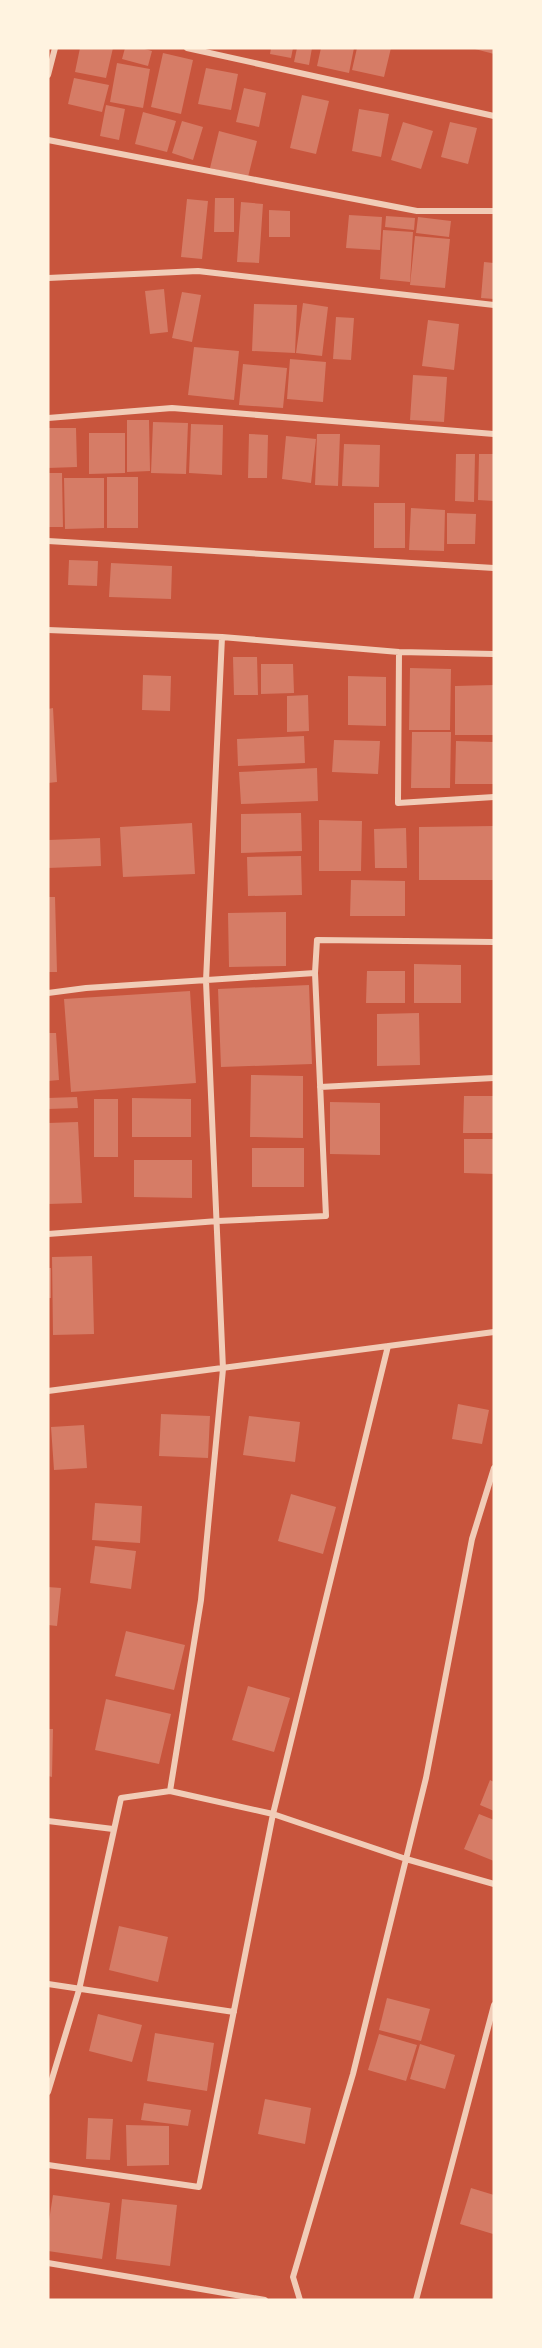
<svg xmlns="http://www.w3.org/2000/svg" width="542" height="2348" font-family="Manrope,sans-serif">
	<rect width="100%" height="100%" fill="#c8553d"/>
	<path fill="#d67c66" d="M80,48H113L106,78L75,72Z
		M125,48H141L152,51L148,66L122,59Z
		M271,48H293L291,58L270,54Z
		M297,48H312L309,65L294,62Z
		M321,48H354L349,73L317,66Z
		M357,48H391L384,77L352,70Z
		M475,48H494V54L475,49Z
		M163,53L193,60L181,114L151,107Z
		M117,63L150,69L143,108L110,102Z
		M206,68L238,74L231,110L198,104Z
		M74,78L109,85L102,112L68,104Z
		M244,88L266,93L259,127L236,122Z
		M302,95L329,101L316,154L290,148Z
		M106,105L125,109L119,140L100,136Z
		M359,109L389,114L381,157L352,151Z
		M143,112L176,121L167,152L135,144Z
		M182,121L203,127L193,160L172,153Z
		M403,122L433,131L421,169L391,160Z
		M450,122L477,128L468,164L441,157Z
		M219,131L257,141L248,177L210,168Z
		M215,198H234V232H214Z
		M187,199L208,201L202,259L181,257Z
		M241,202L263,204L259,263L237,262Z
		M269,210L290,211V237H269Z
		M349,215L382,217L380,250L346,248Z
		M386,216L415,218L414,230L385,227Z
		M418,217L451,221L449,237L416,233Z
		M383,230L413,232L410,282L380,279Z
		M415,236L450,239L445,288L410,285Z
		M484,262L494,263V299L481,298Z
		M164,289L168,332L150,334L145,291Z
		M182,292L201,295L192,342L172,338Z
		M303,303L328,307L322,356L296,353Z
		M254,304L297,305L295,353L252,351Z
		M336,317L354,318L351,360L333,359Z
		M428,320L459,324L454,370L422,366Z
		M194,347L239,351L234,400L188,395Z
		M290,359L326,362L323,402L287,399Z
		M243,364L287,368L283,408L239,405Z
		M413,375L447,377L444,422L410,420Z
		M127,420H149L150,471L127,472Z
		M153,422L188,423L186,474L151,473Z
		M191,424L223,425L222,475L189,473Z
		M48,428H76L77,467L48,468Z
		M89,433H125V473L89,474Z
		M249,434L268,435L267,478H248Z
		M317,434H340L338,486L315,485Z
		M286,436L316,439L311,483L282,479Z
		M344,444L380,445L379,487L342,486Z
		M456,454H475L474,502L455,501Z
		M479,454H494V501L478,500Z
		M48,473H62L63,527H48Z
		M107,477H138V528H107Z
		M64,478H104V528L65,529Z
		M374,503H405V548H374Z
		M411,508L445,510L444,551L409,550Z
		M447,513L476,514L475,544H447Z
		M69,560L98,561L97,586L68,585Z
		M111,563L172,566L171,599L109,597Z
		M233,657H257L258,695H234Z
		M261,664H293L294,693L261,694Z
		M410,668L451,669L450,730H409Z
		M143,675L171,676L170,711L142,710Z
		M348,676L386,677V726L348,725Z
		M494,685V735H455V686Z
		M308,695L309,731L287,732V696Z
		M53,708L57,782L48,783V709Z
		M412,732H451L450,788H411Z
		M304,736L305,763L238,766L237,739Z
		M334,740L380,741L378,774L332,772Z
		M456,741L494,742V784H455Z
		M317,768L318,801L241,804L239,772Z
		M301,813L302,851L241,853V814Z
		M319,820L362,821L361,871H319Z
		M192,823L195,874L123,877L120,827Z
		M494,826V880H419V827Z
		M406,828L407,868H375L374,829Z
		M100,838L101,866L48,868V840Z
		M301,856L302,895L248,896L247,857Z
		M351,880L405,881V916H350Z
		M48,897H55L57,972H48Z
		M286,912V966L229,967L228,913Z
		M414,964L461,965V1003H414Z
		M367,971H405V1003H366Z
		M309,985L312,1064L221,1067L218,989Z
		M190,991L196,1083L71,1092L64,999Z
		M419,1013L420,1065L377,1066V1014Z
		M48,1033H56L59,1080L48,1081Z
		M251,1075L303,1076V1138L250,1137Z
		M464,1096H494V1133H463Z
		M77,1097L78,1108L48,1109V1098Z
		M132,1098L191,1099V1137H132Z
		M94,1099H118V1157H94Z
		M330,1102L380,1103V1155L330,1154Z
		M78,1122L82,1203L48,1204V1123Z
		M464,1139H494V1174L464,1173Z
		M252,1148H304V1187H252Z
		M134,1160H192V1198L134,1197Z
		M92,1256L94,1334L53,1335L52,1257Z
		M48,1268H51V1298H48Z
		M458,1404L489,1410L482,1444L452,1439Z
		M161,1414L210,1416L208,1458L159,1456Z
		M249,1416L300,1422L295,1462L243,1455Z
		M84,1425L87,1468L54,1470L51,1427Z
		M291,1494L336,1507L323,1554L278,1541Z
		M95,1503L142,1506L140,1543L92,1540Z
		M95,1546L136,1551L131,1589L90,1583Z
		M48,1587L61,1588L57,1626L48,1625Z
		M126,1631L185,1645L174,1690L115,1676Z
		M248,1686L290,1698L274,1752L232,1740Z
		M106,1699L171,1714L159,1764L95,1750Z
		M48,1729H53L52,1777L48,1776Z
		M490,1780L494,1782V1811L480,1805Z
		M479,1814L494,1820V1861L464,1849Z
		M119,1926L168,1937L158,1982L109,1970Z
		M387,1998L430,2009L421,2041L379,2030Z
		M98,2014L142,2025L132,2062L89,2051Z
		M155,2033L214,2043L207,2091L147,2081Z
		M379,2034L417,2045L406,2081L368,2070Z
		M420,2044L455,2055L445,2089L410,2079Z
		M265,2099L311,2108L305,2144L258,2134Z
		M144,2103L191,2110L188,2126L141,2120Z
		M88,2118L113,2119L110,2160L86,2159Z
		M126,2125L169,2126V2165L127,2166Z
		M471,2188L494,2195L493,2234L460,2224Z
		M53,2195L110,2203L102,2259L48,2251V2227Z
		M122,2199L177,2205L170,2266L116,2259Z"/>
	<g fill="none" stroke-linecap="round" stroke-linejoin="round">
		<path stroke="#f1ccb7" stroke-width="6" d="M187,48L494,116
			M48,75L55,48
			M48,140L417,211H494
			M48,278L198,271L494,305
			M48,418L172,408L494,434
			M48,541L494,568
			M48,630L222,637L399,652L494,654
			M399,652L398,803L494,797
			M48,993L86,988L315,973
			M320,1087L494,1078
			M48,1234L218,1221L326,1216L315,973L317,940L494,942
			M48,1391L494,1332
			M170,1791L201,1600L223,1369L206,981L222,637
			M48,1821L113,1829
			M48,1984L234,2012
			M48,2092L79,1990L121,1798L170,1791L273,1814L406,1859L494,1884
			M48,2165L199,2187L273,1814L388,1346
			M48,2263L265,2300
			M300,2300L293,2277L353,2074L426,1778L472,1539L494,1468
			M416,2300L494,2005"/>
	</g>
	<rect width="542" height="2348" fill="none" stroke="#fff3e0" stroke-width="99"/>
</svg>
